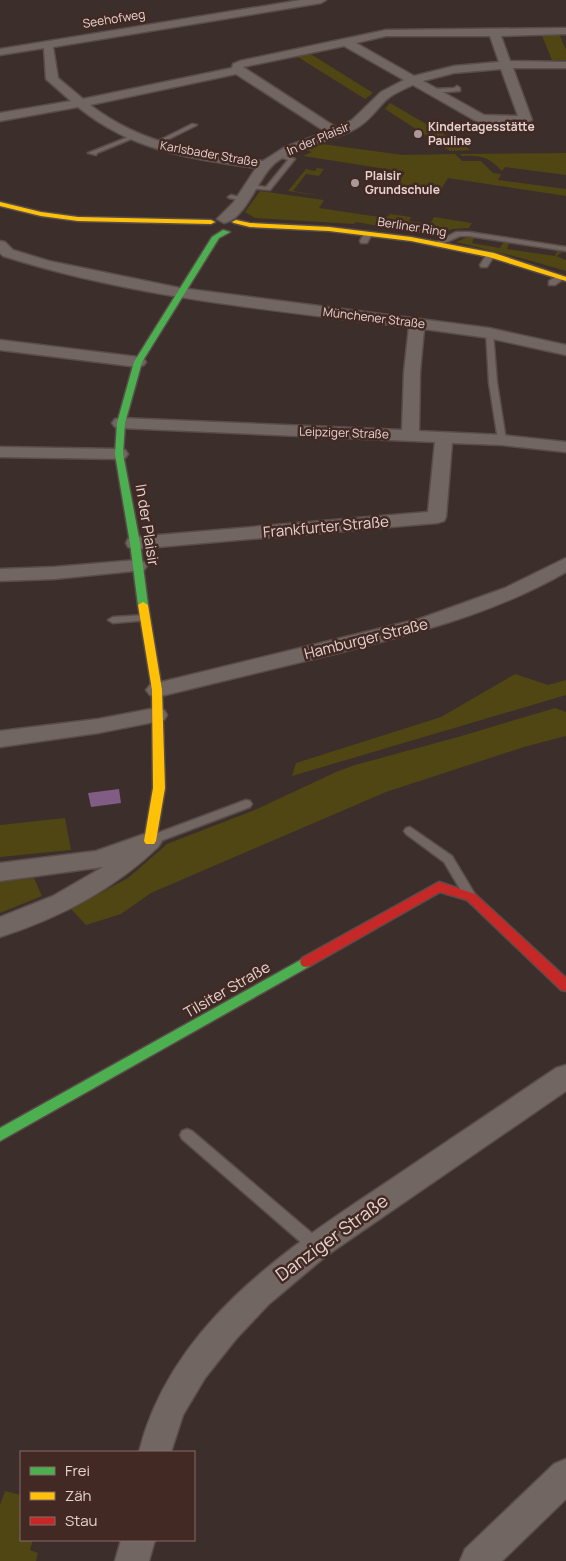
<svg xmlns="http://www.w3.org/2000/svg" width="566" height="1561" font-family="Manrope,sans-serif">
	<rect width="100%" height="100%" fill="#3c2e2a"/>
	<path fill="#4f4614" d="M540,31H558L566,50V60H552Z
		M306,51L373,93L365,99L293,54Z
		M390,103L471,150L450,151L385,109Z
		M322,144L403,155L455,154L462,161H481L493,173L501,174L498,180L566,189V196L448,178L438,194L395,187L405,172L303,156L312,152L306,150Z
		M566,153V175L505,167L502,171C488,157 482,155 462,156L460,154Z
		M317,168L324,169L319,176L306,174L293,191L327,197L288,191L306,169L315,171Z
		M260,191L324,200L319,208L386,218L390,214L411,217L409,221L430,224L434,217L472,223L469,228L452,229L442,234L428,235L356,222L354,224L255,218L245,212Z
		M468,237L474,238L472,243L500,248L503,243H509L507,249L555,256L557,251L563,252L556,256L566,260V271L521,258L456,242Z
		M515,674L548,685L566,680V695L292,776L296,763L441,717Z
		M555,708L566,712V736L524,747L386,792L151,893L121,914L86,925L71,909L128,878L167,844L257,809L336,772L355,765L458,737Z
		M65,818L71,850L0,857V825Z
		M34,878L42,896L0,913V882Z
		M5,1491L21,1495V1526L19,1534L21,1535V1540H33L30,1550L38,1553L36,1561H0V1505Z"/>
	<path fill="#815c85" d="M119,789L121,803L91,807L88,793Z"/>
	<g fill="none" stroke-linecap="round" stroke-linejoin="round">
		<g stroke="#594c49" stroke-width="3">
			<path id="lane" d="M457,86L460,88V91L433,93L430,91L433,89L454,88Z
				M192,124L197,125L157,145L152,144Z
				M131,136L136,137L97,153L96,155L88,153Z
				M278,154L295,159L270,190L248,188V186L250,185L266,187L288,160L278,156Z
				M231,195L245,198L242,200L229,198L228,197Z
				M365,232L372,234L367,243H361L360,241Z
				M456,232H469L566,247V251L469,236H460L437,246L433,244Z
				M487,254L494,256L487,267H481L480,265Z
				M559,275L566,277L555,285H549V281Z
				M486,331L493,333L497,383L506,440L502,443L498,440L489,383Z
				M145,615L150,618L149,620L113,623L108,620L113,617Z
				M246,800L250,801L252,804L250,807L155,843H147L145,840L147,837Z
				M410,827L452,856L476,896L474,899H466L444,862L406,834L404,831L406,828Z
				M187,1129L192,1131L321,1241L323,1246L321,1251L316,1253L311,1251L182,1139L180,1135L182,1131Z"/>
		</g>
		<g stroke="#594c49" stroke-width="3">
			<path id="street" d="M301,0H326L321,3L53,47L58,78L83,99L232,68L233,64L240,61L386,30L566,28V34L501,36L510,61L566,62V68H513L532,120L526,124H488L476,121L413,85C404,89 394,93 386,100C376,110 368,122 355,129C330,143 298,145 275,163C257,178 247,218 224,223L217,219L233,203L256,168C189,158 132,151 78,107L0,121V113L71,101L46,79L44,48L0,55V49ZM386,36H490L499,62L454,66L414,76L356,43ZM344,46L404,80L381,92L352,120L337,128L243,67ZM501,69L518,116L484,115L423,81L454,73ZM236,74L326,132L285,147L263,161C198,152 144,146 90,105Z
				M0,241L5,242L13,250L49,261L180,288L489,328L566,345V355L489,338L424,329L420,372L419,431L502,435L566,442V452L502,445L452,443L446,517L444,521L437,523L135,549L128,547L126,543L128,539L135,537L428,512L435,442L121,428L115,427L112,423L115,419L121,418L402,430L404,372L409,327C273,310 134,298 3,256L0,253Z
				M0,340L138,357L144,359L146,362L144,365L138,367L0,350Z
				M0,447L119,449L125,450L128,454L125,458L119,459L0,457Z
				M566,558V572C495,613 417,633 338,653C278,668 217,682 157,697L150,695L146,690L150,685L157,683L419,619L505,588Z
				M137,560L144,562L147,566L144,570L54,579L0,581V569L54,567Z
				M156,708L164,710L167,715L164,720L98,733L0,747V731L98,719Z
				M150,832L158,835L162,841L158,847C113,890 59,918 0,937V917L53,896L103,867L0,881V863L96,851Z
				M566,1065V1091L326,1256L269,1304L236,1339L205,1378L183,1415L171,1452H139C171,1323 289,1247 393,1178C447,1141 502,1105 556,1068Z
				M566,1459V1499L502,1561H460L465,1549L554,1464Z
				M121,1540H155L149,1561H115Z"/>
		</g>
		<g stroke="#594c49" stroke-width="3">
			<path id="fast" d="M223,230L230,232L219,238L142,362L125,423L123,454L140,543L148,605L143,608L138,605L130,543L115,454L117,423L134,362L212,237Z
				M306,957L310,958L312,962L310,966L0,1141V1128Z"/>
		</g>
		<g stroke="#594c49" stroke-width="3">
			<path id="slow" d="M0,202L41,212L78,217L211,220L215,222L211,224L78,221L41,216L0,206Z
				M236,220L250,223L329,227L411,237L494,253L566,277V281L489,257L411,241L329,231L250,227L234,223L232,222Z
				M143,602L148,605L162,690L165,788L156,841L154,844H146L144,841L153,788L152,690L138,605Z"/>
		</g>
		<g stroke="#594c49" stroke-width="3">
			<path id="jam" d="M439,882L475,894L566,978V991L561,990L467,900L440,892L310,966L306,967L302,966L300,962L302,958Z"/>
		</g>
		<use href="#lane" fill="#726663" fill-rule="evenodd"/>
		<use href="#street" fill="#726663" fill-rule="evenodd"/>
		<use href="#fast" fill="#4caf50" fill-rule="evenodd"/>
		<use href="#slow" fill="#ffc107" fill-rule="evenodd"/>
		<use href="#jam" fill="#c62828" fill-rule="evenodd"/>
	</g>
	<g fill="#aa9996" stroke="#432923" stroke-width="2">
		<circle cx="418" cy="134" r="5"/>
		<circle cx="355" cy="183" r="5"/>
	</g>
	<g text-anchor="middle" stroke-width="5" stroke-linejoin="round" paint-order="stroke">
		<g font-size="12" fill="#e5d3d0" stroke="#432923">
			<text transform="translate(114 19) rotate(-9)" y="4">Seehofweg</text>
			<text transform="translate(318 139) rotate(-23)" y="4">In der Plaisir</text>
			<text transform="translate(209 154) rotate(10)" y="4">Karlsbader Straße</text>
			<text transform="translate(412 227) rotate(9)" y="4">Berliner Ring</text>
			<text transform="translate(374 318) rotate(7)" y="4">Münchener Straße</text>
			<text transform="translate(344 433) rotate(2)" y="4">Leipziger Straße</text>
		</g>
		<g font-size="12" font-weight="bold" fill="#e5d3d0" stroke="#432923" text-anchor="start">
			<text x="428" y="131">Kindertagesstätte<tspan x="428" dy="14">Pauline</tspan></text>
			<text x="365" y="180">Plaisir<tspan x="365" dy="14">Grundschule</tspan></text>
		</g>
		<g font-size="15" fill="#e5d3d0" stroke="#432923">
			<text transform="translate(147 525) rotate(81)" y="5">In der Plaisir</text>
			<text transform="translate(326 527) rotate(-5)" y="5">Frankfurter Straße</text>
			<text transform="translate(366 639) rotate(-14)" y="5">Hamburger Straße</text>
			<text transform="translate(227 990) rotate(-30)" y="5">Tilsiter Straße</text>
		</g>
		<g font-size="18" fill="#e5d3d0" stroke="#432923">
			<text transform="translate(332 1238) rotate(-36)" y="6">Danziger Straße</text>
		</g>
	</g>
	<rect x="20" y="1451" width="175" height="90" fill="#432923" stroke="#846d68"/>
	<rect x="30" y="1467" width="25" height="8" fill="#4caf50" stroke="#846d68"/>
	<text x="65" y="1476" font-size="15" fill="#e5d3d0">Frei</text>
	<rect x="30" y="1492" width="25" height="8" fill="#ffc107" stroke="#846d68"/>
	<text x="65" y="1501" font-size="15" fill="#e5d3d0">Zäh</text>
	<rect x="30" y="1517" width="25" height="8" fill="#c62828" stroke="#846d68"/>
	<text x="65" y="1526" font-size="15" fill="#e5d3d0">Stau</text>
</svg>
